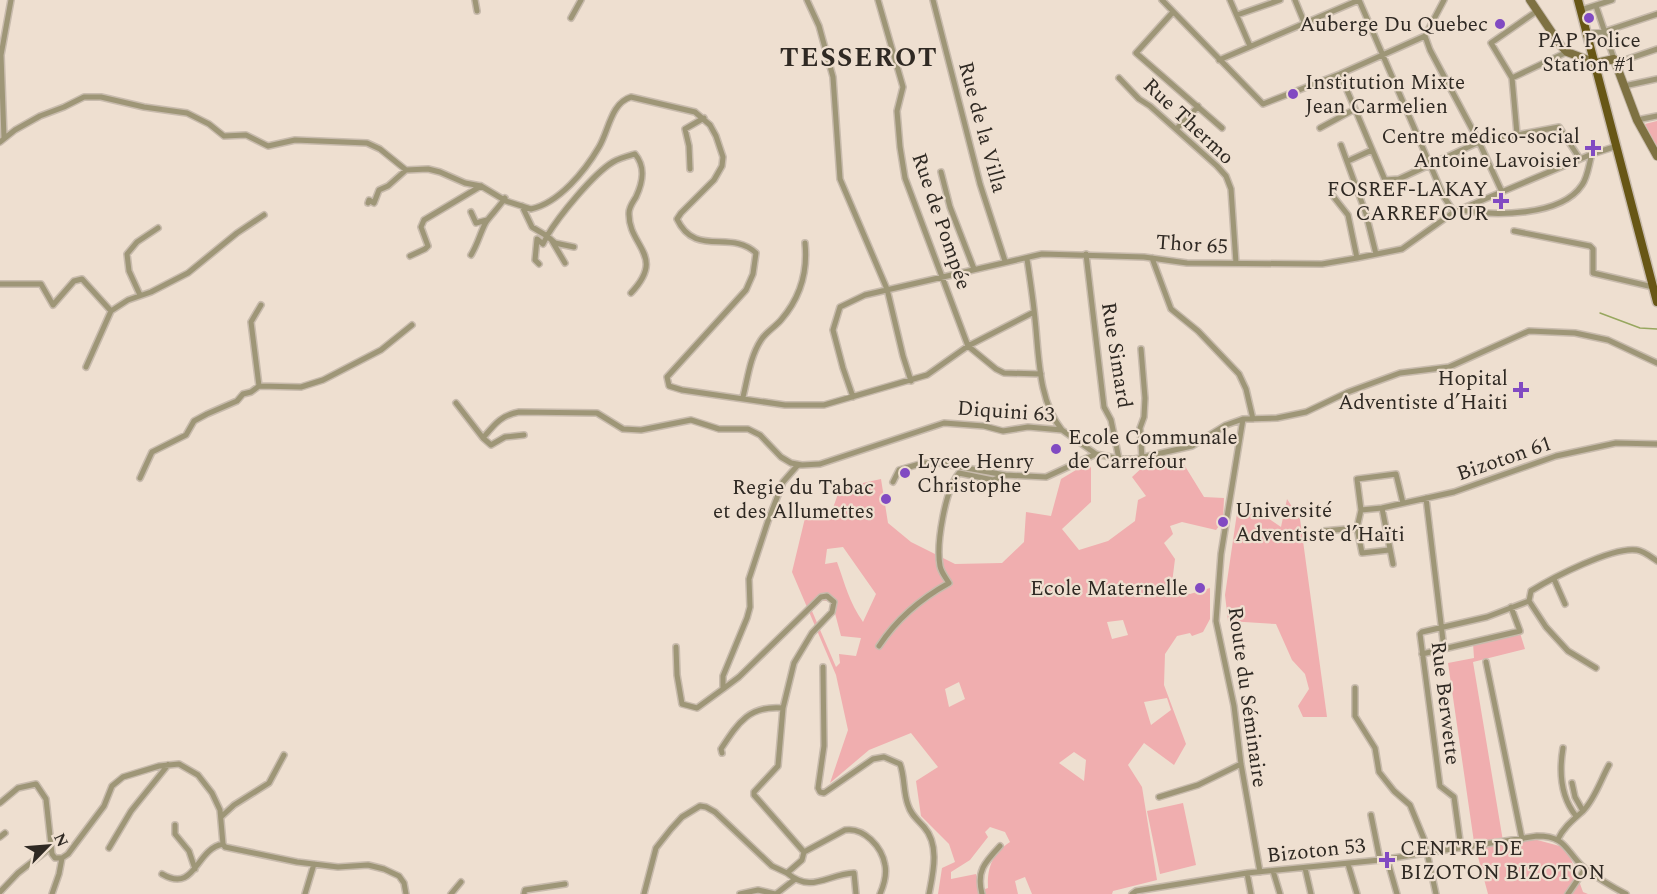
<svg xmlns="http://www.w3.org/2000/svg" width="1657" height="894" font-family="Spectral,serif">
	<rect width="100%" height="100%" fill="#eedfd0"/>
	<path fill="#f0aeaf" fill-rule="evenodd" d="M1657,121V147L1645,124Z
		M1180,458L1204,497L1224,498L1223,521L1216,530L1182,522L1170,526L1173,534L1164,543L1175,559L1171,591L1190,594L1210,588V619L1203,632L1192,636L1190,633L1177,636L1165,654L1164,685L1186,744L1174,765L1144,743L1128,765L1142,787L1157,880L1113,891L1112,894H1032L1025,877L1015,881L1018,894H938L942,868L955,862L949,844L921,816L916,781L938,767L911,733L869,750L830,783L848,730L836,675L792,572L805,518L833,508L840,488L881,479L888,523L911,542L955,564L1002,563L1024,542L1026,512L1051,516L1061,479L1086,464L1091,465V502L1062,529L1079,550L1108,541L1135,521L1138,500L1146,496L1132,477L1146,464ZM843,547L876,594L863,622C849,602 845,584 837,562L825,564L827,549ZM820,600L832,602L841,636L861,638L856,656L839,654L840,663L836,667L812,611ZM1123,620L1128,635L1112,639L1107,622ZM959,682L965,699L949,707L945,689ZM1167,698L1171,710L1151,725L1144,702ZM1074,752L1086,760L1084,781L1059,763ZM990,827L1005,832L1010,842C992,854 987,868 988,888L982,890L976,874L951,879V872L970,860L988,837L985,832Z
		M1287,499L1300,519L1327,717H1303L1298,706L1309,689L1305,674L1292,660L1276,624L1228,621L1225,595L1237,513L1262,514L1281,527Z
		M1520,633L1525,649L1473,662L1503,841L1526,837L1567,848L1583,892L1588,894H1488L1474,842L1448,663L1474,658L1473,643Z
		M1183,803L1196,865L1160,874L1147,811Z"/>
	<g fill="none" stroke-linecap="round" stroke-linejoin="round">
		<path stroke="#97a75f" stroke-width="1.5" d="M1600,313L1640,328L1657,329"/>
		<g stroke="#c8bbad" stroke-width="8">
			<path id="street" d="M475,0L477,11
				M807,0L819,26L833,77L840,179L887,289L903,356L911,381
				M878,0L903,87L897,111L900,147L905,178L968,346L996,369L1004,373L1041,374
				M933,0L980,184L1005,261
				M1162,0L1263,104L1340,74L1425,36
				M1230,0L1250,46
				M1295,0L1304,22
				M1359,0L1444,197L1454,212
				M1444,0L1425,36L1430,50L1479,142L1502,192
				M1596,6L1614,59
				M1581,10L1612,0
				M1173,12L1136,53L1222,128
				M1237,15L1280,0
				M571,18L581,0
				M1588,34L1606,31L1657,14
				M1219,60L1359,0
				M1616,63L1657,49
				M1119,78L1139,99L1150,106L1217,166L1226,176L1231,189L1236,263
				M1512,78L1567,52
				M1624,86L1657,79
				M1355,109L1385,180L1399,179L1479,142L1559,127L1580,159
				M1637,120L1657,116
				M1320,128L1355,109L1340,74
				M1176,129L1189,117L1198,106
				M1517,134L1512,78L1491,43L1537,11
				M4,138L1,55L11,0
				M0,142L15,130L40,116L64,107L84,97H101L144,107L187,113L209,124L224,136L246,135L268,146L295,140L367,143L380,149L406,170L428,169L440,172L465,183L481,186L506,201L531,209C559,203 585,171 599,147C609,130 611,103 631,97L695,112L710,125L716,136L723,157L722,166L714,180L681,213L677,219C695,258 731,229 756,253L753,274L746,290L667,377L669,386L682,390L785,405H824L927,375L968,346L1034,312
				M1341,145L1366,214L1376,254
				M1348,161L1372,150
				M690,169L689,146L685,129L704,118
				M941,172L950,207L974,269
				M1333,196L1348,215L1357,258
				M368,203L369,200L374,203L379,190L388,186L406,170
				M522,206L532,227L547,236C559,216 593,174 613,162C620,158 628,156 635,154C646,167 643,182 636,197C633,202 629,207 629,213C628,247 667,255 631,293
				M1460,210C1493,216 1561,217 1582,185C1588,177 1589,163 1592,154
				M471,212L476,223L487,220
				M1514,231L1590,246L1593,249V273L1653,287
				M552,241L565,263
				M1086,254L1104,407L1111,420L1119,459
				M471,255C478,244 480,233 486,222C490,216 500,206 505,198
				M410,256L425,249L428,246L421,227L424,220L481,186
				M1152,258L1171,309L1198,331L1239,374L1246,389L1253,419
				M1027,259C1030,279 1033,298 1035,319C1039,355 1038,401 1062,430
				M539,264L535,260L537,239L543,244L547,236L555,243L574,247
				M0,284H41L53,305L74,281L82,279L111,311L128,300L151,292L188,273L237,233L264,215
				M140,295L129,271L127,254L137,242L158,228
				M1141,349L1145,398L1144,417L1140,428L1142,458
				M86,367L111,311
				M259,386L251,322L261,305
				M743,397C748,377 750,357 761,340C766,332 775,327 781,320C800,298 808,272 805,243
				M853,397L843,368L833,330L840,307L865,295L1042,254L1144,257L1187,263L1322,264L1357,258L1402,249L1454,212L1592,154L1617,146
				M456,403L483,438L491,445L505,437L524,435
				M1243,419L1221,554L1216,621L1234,706L1241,764L1260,872
				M483,438C494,425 501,415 519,412L597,413L623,429L641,430L691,420L719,429H748L760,435L781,457L791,463L802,465L820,464L944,423L984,426L1003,431L1028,427L1062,430L1096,454L1119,459H1135L1192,446L1226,425L1243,419L1277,418L1306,412L1348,392L1400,373L1449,367L1529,331L1575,333L1608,340L1657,363
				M140,478L152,452L186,435L194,421L207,414L237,401L243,394L251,392L259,386L301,387L323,380L381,350L412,325
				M893,482L899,470L923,463H939L1005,475L1046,477L1096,454
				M1426,498L1444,649
				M1382,508L1393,564
				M1361,510L1382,508L1454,492L1556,456L1616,443L1657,444
				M1323,531L1357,528
				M1389,550L1362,553L1357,528L1361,510L1357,479L1396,474L1403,503
				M1554,579L1565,604
				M879,646C896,620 922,598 949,583C946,578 941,572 940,566C936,544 945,490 959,473L993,480L1005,475
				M676,647L677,675L682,704L697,708L723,689V676L747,618L750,607L749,579L768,521L783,482L797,466L800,465
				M1422,654L1520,631L1511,607
				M1486,662L1522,839
				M823,667L824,746L818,788L820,792L824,793L873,759L884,757L900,764C905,777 903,792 908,805C911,815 917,819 924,827C940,845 933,873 929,894
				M1596,668L1568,651L1546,627L1529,601L1531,591C1552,578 1613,546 1637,550C1644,551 1651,557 1657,561
				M1355,688V716L1375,748L1379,772L1394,791L1410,805L1424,839L1436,894
				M723,689L739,677L821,597L827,596L834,602L832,612L812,633L794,663L783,708L778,766L754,792V795L804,852
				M1563,748C1559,772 1560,796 1576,816
				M722,753L721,749C738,723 749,705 783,708
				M1572,783L1575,797L1583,811
				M1159,797L1198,785L1241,764
				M0,803L18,788L36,784L46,799L52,854L55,858H62L68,854L104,806L112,786L123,777L159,766L179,764L198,775L212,793L220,810L223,844L225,847L297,862L338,867L368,865L384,869L399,876L404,883L406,894
				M1371,815L1380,860
				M221,817L234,805L269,783L284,755
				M175,825V834L189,851L195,869
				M0,837L5,833
				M1558,839C1564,827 1573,820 1583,811C1595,799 1601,779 1609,765
				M109,848L131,811L168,765
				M1461,848L1454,797L1440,786L1420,634L1422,632L1487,617L1529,601
				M1387,859L1397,894
				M1348,864L1357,894
				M1305,868L1311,894
				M1273,871L1280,894
				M787,873C812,894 827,874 854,873L856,894
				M1247,873L1251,894
				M162,874C196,894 195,849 223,844
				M0,892L18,873L50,848
				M52,894L59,874L62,858
				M305,894L314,864
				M451,894L461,882
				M524,894L525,890L565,884
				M644,894L656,848L671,829L682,817L700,806L706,807L715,812L772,866L787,873L802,860L804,852L845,830C864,827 882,847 885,865C887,875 884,885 880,894
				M740,894L758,890L775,894
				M776,894L794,880
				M982,894C976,871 985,862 1000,846
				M1132,894L1136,891L1247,873L1380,860L1537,836C1565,836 1565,849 1582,866C1592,875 1614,888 1626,894
				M1568,894L1585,869"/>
		</g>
		<g stroke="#c8bbad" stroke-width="10">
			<path id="secondary" d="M1530,0L1561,46L1567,52L1596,63L1614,59L1637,120L1657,156"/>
		</g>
		<g stroke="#c8bbad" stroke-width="11">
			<path id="primary" d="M1578,0L1657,302"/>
		</g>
		<use href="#street" stroke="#9e9677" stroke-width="5"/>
		<use href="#secondary" stroke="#7e7142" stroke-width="8"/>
		<use href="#primary" stroke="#675615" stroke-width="8"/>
	</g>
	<g fill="#814ac2" stroke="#eedfd0" stroke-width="2">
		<circle cx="1589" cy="18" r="6"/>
		<circle cx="1500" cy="24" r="6"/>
		<circle cx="1293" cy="94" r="6"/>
		<path d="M1590 139h6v6h6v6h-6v6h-6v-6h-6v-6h6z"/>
		<path d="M1498 192h6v6h6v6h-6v6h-6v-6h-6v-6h6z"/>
		<path d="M1518 381h6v6h6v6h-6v6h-6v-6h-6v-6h6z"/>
		<circle cx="1056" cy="449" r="6"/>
		<circle cx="905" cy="473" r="6"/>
		<circle cx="886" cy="499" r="6"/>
		<circle cx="1223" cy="522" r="6"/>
		<circle cx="1200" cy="588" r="6"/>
		<path d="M1384 851h6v6h6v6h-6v6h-6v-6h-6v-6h6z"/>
	</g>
	<g text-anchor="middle" stroke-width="4.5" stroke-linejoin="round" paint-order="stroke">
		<g font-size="21" fill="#2f2923" stroke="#eedfd0" text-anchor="end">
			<text x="1488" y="31">Auberge Du Quebec</text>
			<text x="1589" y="47" text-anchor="middle">PAP Police<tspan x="1589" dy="24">Station #1</tspan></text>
			<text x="1305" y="89" text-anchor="start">Institution Mixte<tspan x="1305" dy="24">Jean Carmelien</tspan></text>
			<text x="1580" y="143">Centre médico-social<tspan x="1580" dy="24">Antoine Lavoisier</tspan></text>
			<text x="1488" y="196">FOSREF-LAKAY<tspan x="1488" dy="24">CARREFOUR</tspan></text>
			<text x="1508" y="385">Hopital<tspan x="1508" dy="24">Adventiste d’Haiti</tspan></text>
			<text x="1068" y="444" text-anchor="start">Ecole Communale<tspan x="1068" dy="24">de Carrefour</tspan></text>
			<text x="917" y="468" text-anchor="start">Lycee Henry<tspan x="917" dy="24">Christophe</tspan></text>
			<text x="874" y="494">Regie du Tabac<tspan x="874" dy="24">et des Allumettes</tspan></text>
			<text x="1235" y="517" text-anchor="start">Université<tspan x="1235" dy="24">Adventiste d’Haïti</tspan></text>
			<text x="1188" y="595">Ecole Maternelle</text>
			<text x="1400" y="855" text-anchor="start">CENTRE DE<tspan x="1400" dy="24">BIZOTON BIZOTON</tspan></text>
		</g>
		<g font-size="21" fill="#2f2923" stroke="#eedfd0">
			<text transform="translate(1189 121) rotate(43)" y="7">Rue Thermo</text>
			<text transform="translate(983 127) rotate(75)" y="7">Rue de la Villa</text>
			<text transform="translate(942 221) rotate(71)" y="7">Rue de Pompée</text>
			<text transform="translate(1192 244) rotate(4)" y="7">Thor 65</text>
			<text transform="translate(1117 355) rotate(81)" y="7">Rue Simard</text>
			<text transform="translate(1006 411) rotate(4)" y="7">Diquini 63</text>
			<text transform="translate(1504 458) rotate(-19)" y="7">Bizoton 61</text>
			<text transform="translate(1248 697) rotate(82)" y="7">Route du Séminaire</text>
			<text transform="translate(1446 703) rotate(83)" y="7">Rue Berwette</text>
			<text transform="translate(1316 850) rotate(-6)" y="7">Bizoton 53</text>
		</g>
		<g font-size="27" font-weight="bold" letter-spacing="1.5" fill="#2f2923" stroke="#eedfd0">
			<text x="859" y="66">TESSEROT</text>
		</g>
	</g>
	<g transform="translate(48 846) rotate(65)" stroke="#eedfd0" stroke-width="4.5" paint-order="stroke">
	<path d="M0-4.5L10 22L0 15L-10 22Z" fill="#2f2923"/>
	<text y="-9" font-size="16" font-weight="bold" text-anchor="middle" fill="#2f2923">N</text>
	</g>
</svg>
